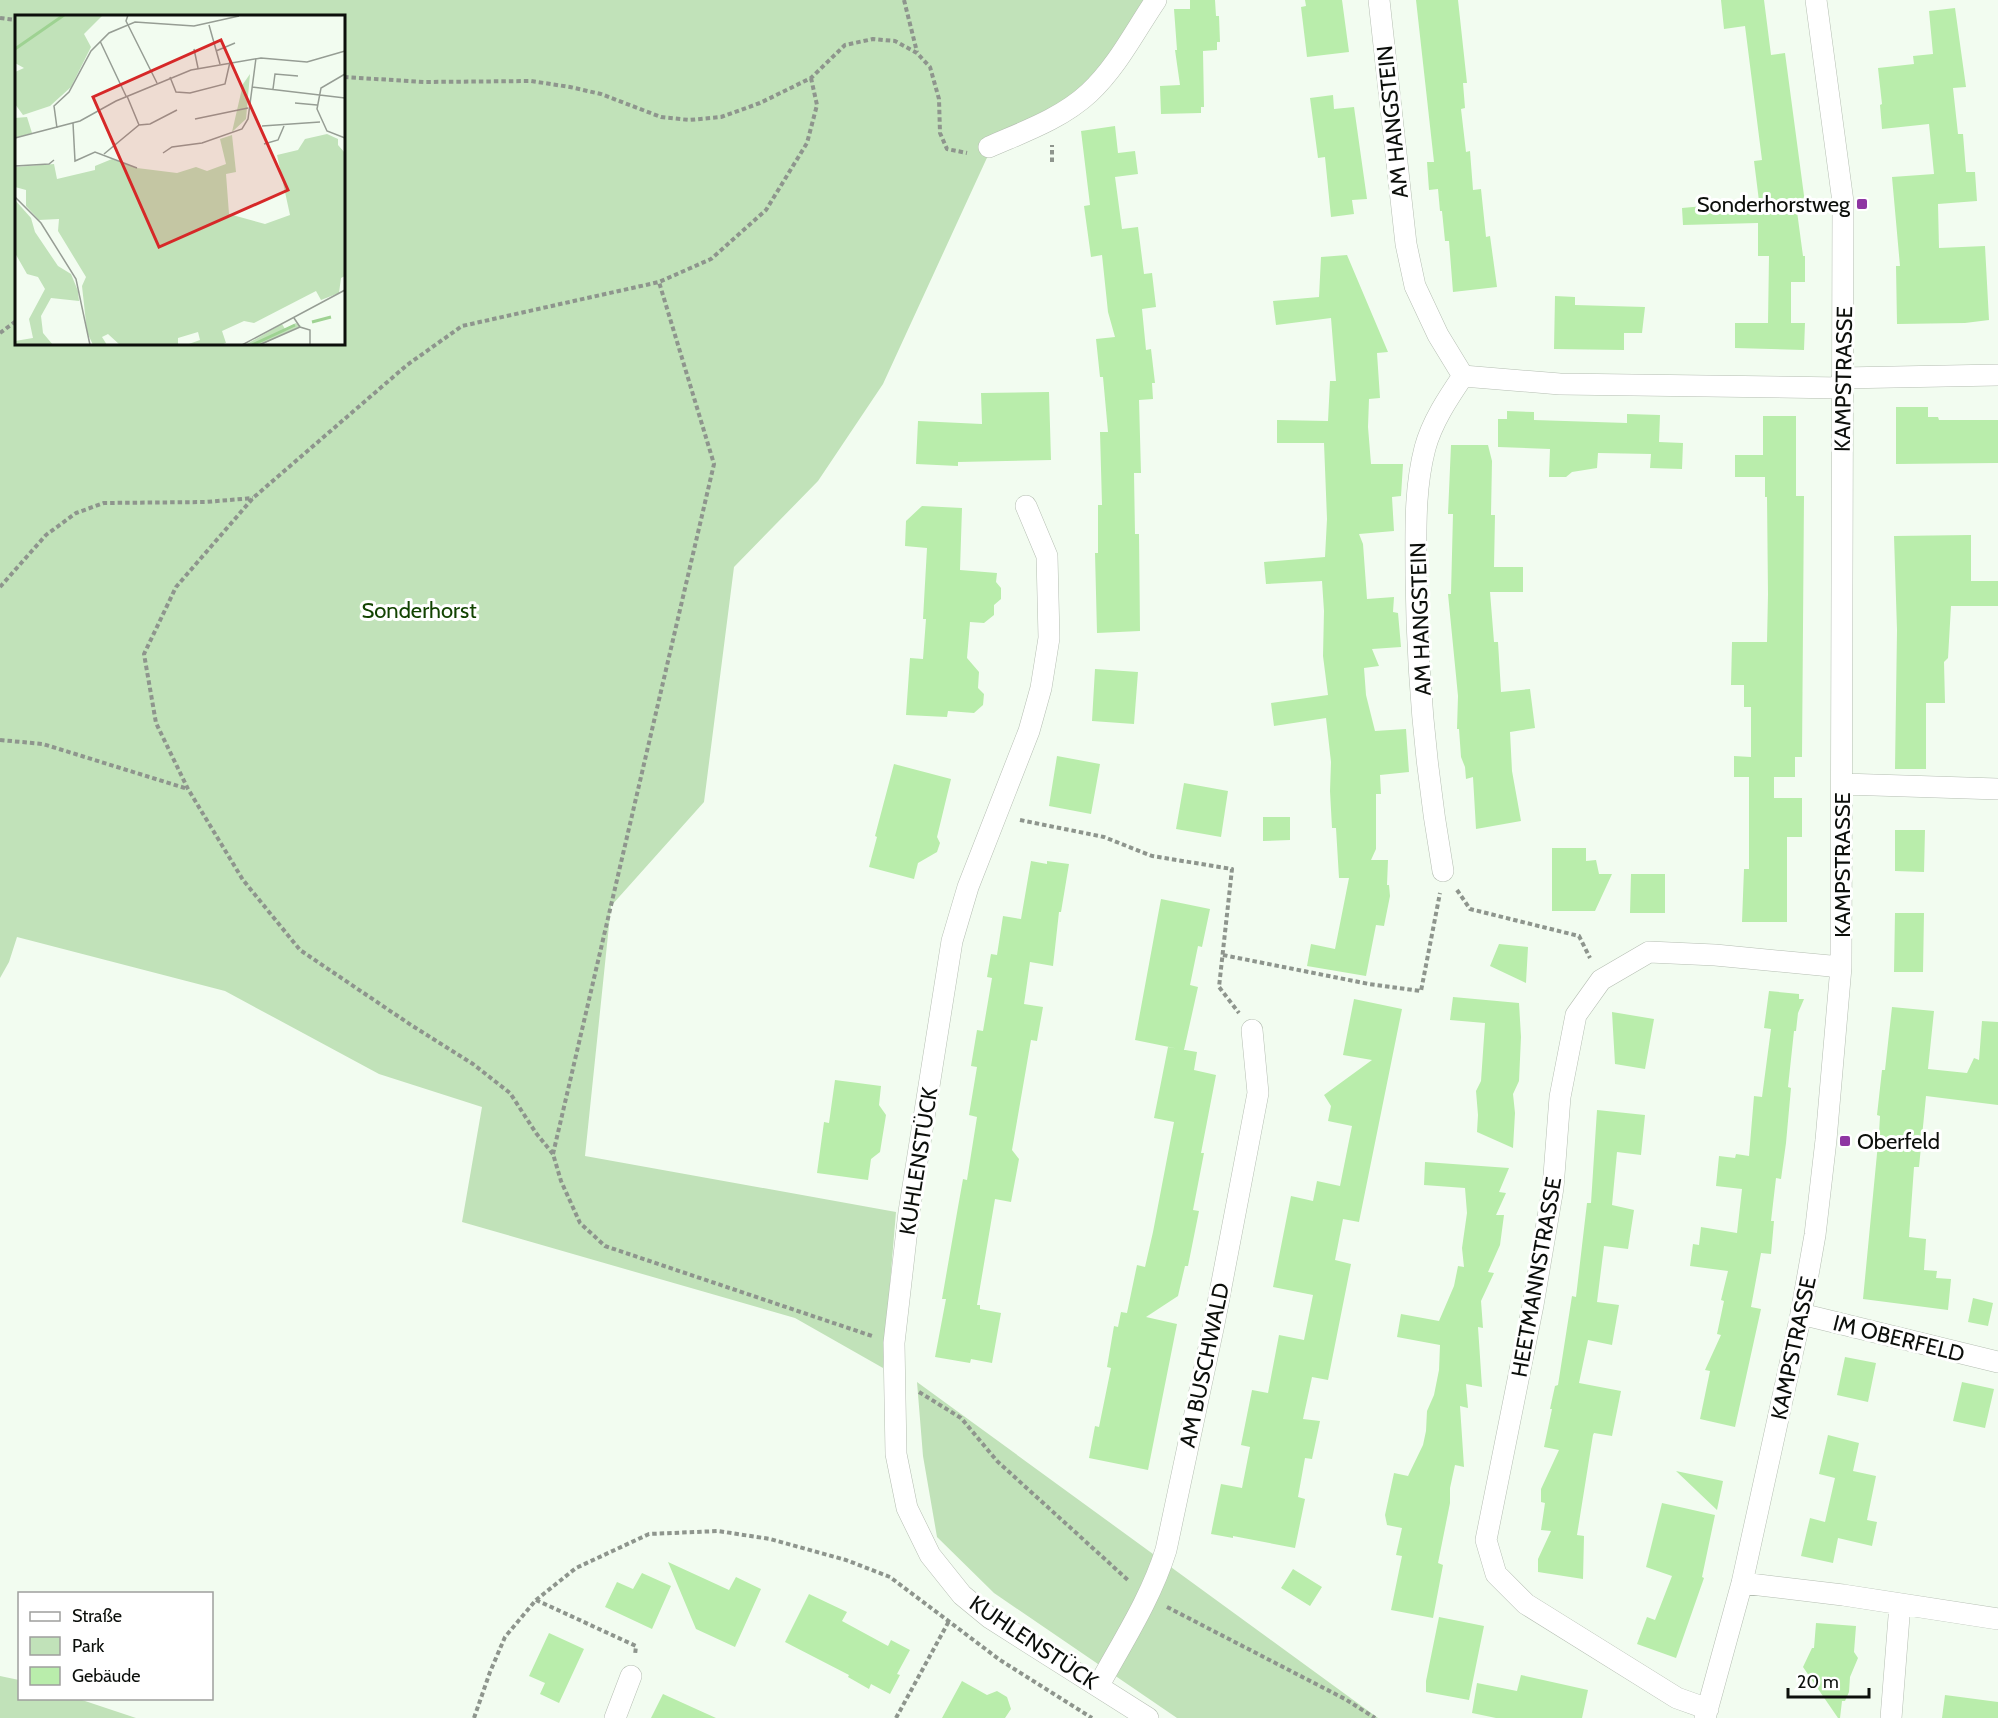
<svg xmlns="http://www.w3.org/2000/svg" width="1998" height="1718" font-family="Cabin,sans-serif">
	<rect width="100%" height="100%" fill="#f2fcf0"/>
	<path fill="#c1e2b9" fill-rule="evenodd" d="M0,0H1149L1089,90L991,149L883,384L818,481L734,567L704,802L611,906L585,1156L896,1212L883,1368L795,1318L462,1222L482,1107L379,1074L225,991L17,937L9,962L0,978ZM16,16H344V344H16Z
		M917,1382L1378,1718H1177L994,1593L937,1537L923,1456Z
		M0,1676L19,1680L20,1698L79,1699L136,1718H0Z"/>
	<path fill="#b9edab" d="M1190,0H1215L1216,16H1219L1220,42H1217V50L1203,51L1204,107H1201V113L1161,114L1160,86L1180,85L1175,50H1177L1174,9H1190Z
		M1305,0H1342L1349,52L1307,57L1301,7L1306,6Z
		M1416,0H1458L1467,83H1463L1465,108L1461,109L1466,152L1470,151L1473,190L1481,189L1486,237L1490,236L1497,287L1453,292L1449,241H1445L1442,211H1440L1438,189L1429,190L1427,162H1434Z
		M1721,0H1764L1771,55L1785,53L1805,203L1796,204L1803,256H1805V282H1791V323H1805L1804,350L1735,348V323H1768L1769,256H1758V223L1683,225L1682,208L1759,201L1754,161L1762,160L1745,26L1724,29Z
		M1955,8L1966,87L1953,88L1958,134H1963L1966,172H1975L1977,201L1938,204L1939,248L1985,246L1989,320L1965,323L1897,324L1896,266H1900L1892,177L1934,174L1929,124L1882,129L1880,105L1882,104L1878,68L1914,64L1913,56L1933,54L1929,11Z
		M1333,95L1334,109L1354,107L1367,199L1352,200L1354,214L1331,217L1325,157L1318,158L1310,98Z
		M1115,126L1118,153L1135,151L1138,174L1115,177L1122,229L1138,227L1144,274L1152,273L1156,307L1142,309L1146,350L1151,349L1155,383H1152L1153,399L1139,400L1141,473H1134L1135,534H1139L1140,631L1097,633L1095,553H1098V505H1102L1100,432H1108L1103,377H1100L1096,339L1115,337L1108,312L1102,255L1091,257L1084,206L1090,205L1081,131Z
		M1347,255L1388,352L1377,353L1380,398L1369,399L1368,427L1371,464H1403L1401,496L1392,497L1394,531L1359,534L1363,544L1367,599L1394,597L1393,612L1398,613L1401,647L1372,649L1379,666L1364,668L1366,695L1375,731L1406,729L1409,772L1380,775L1381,794H1376V849L1371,860H1388L1387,885H1389L1390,896L1384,926L1376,925L1366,976L1307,966L1311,944L1335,949L1349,878H1339L1336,828H1332L1330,791L1331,762L1326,718L1274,726L1271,703L1328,695L1323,656L1324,611L1322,581L1266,584L1264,562L1325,557L1327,519L1324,443H1277V420L1328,421L1330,381H1336L1331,318L1276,325L1273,301L1319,297L1321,257Z
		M1555,296L1575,297V305L1645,307L1642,333H1624V350L1554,349Z
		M1049,392L1051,460L958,462V466L916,464L918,421L982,424L981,393Z
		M1896,407H1928V417H1938L1939,420H1998V463L1896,464Z
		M1507,411L1534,412V420L1627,423V414L1660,415L1659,442L1683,443L1682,469L1650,468L1651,454L1598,453L1597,468L1572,472L1566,477H1549L1550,449L1498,447V419H1507Z
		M1763,416H1796V496H1804L1802,757H1795V777H1774V798H1802V837H1787V922H1742L1744,869H1749V777H1734V756L1751,757V707H1744V685H1731L1732,642H1767L1768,594L1767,497H1765V477H1735V455H1763Z
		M1451,445H1488L1492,461L1491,515H1495L1494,567H1523V592H1490L1494,642H1498L1501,692L1530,689L1535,728L1510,732L1512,771L1521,821L1476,829L1473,777L1466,779L1465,767L1461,757L1459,729H1457L1458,696L1448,594H1451L1453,514H1448Z
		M922,506L962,508L960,570L997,573L996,582L1001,588V599L994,605V615L984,623L970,622L967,658L979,672L978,688L984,694L983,705L974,713L948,711L947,717L906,715L910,658L923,659L926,619H923L927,548L905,546L906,521Z
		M1971,535V581H1998V606H1951L1948,658L1944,662L1945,703H1926V769H1895L1897,630L1894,536Z
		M1095,669L1138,672L1134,724L1092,721Z
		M1057,756L1100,764L1091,814L1049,806Z
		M894,764L951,779L937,837L940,843L937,852L918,863L914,879L869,867L877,837L875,836Z
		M1184,783L1228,791L1221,837L1176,829Z
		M1263,817H1290V840L1263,841Z
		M1895,830H1925L1924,872L1895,871Z
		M1552,848H1586V861L1596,860L1599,874H1612L1595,911H1552Z
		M1031,861L1047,864V861L1069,864L1061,912H1059L1053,966L1030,962L1024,1004L1043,1007L1037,1041L1031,1040L1012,1150L1019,1159L1011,1202L995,1199L977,1305H980V1309L1001,1313L992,1363L971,1359L970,1363L935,1357L946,1299H942L958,1207L963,1179L967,1180L977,1117L969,1115L977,1067L971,1066L977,1030L983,1031L992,978L987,977L991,954L997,955L1003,916L1021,919Z
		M1631,874H1665V913H1630Z
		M1161,899L1210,909L1202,947L1198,946L1190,985L1198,987L1184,1050L1135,1040Z
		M1895,913H1924L1923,972H1894Z
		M1499,944L1528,947L1526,983L1490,966Z
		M1769,991L1799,994V999H1804L1798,1013L1796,1031H1794L1788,1087L1791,1088L1786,1143L1781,1179L1776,1178L1771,1221H1774L1771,1254L1761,1253L1751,1307L1761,1309L1735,1427L1700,1419L1710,1371L1705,1370L1721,1335L1717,1334L1724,1301L1721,1300L1728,1271L1690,1266L1693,1244L1699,1245L1701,1227L1737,1233L1742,1189L1716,1186L1719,1156L1735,1158L1736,1154L1749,1156L1754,1096L1762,1097L1771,1029L1764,1028Z
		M1453,997L1519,1003L1521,1037L1519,1081L1513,1094L1515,1113L1513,1148L1477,1132L1478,1115L1476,1091L1481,1081L1485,1023L1450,1020Z
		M1354,999L1402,1009L1359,1222L1343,1219L1335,1260L1351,1264L1328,1380L1312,1377L1303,1419L1320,1421L1312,1459L1305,1458L1298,1497L1305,1499L1295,1548L1233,1536V1538L1211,1534L1221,1484L1242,1488L1250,1447L1241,1445L1252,1390L1268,1393L1279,1335L1304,1340L1313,1295L1273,1287L1291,1196L1313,1201L1317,1181L1340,1186L1352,1126L1328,1121L1331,1106L1324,1095L1372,1060L1343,1055Z
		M1892,1007L1934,1011L1928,1069L1967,1073L1974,1058L1979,1060L1982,1021L1998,1022V1105L1926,1096L1919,1167H1914L1909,1237L1926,1239L1924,1270L1937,1271L1936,1278L1951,1279L1948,1310L1863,1299L1879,1133L1880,1116L1877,1115L1882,1070H1885Z
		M1612,1012L1654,1019L1645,1069L1615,1064Z
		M1168,1047L1197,1052L1194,1070L1216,1075L1201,1153H1204L1193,1210L1199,1211L1188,1266H1185L1178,1296L1146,1317L1177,1324L1148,1470L1089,1458L1095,1426L1099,1427L1111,1368L1107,1367L1114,1326L1118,1327L1121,1312L1127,1313L1137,1265L1145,1267L1153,1232L1174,1122L1154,1118Z
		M835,1080L881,1086L879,1105L886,1115L880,1152L871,1159L868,1180L817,1173L824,1122L829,1123Z
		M1597,1110L1645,1115L1641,1155L1617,1152L1612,1205L1634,1210L1628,1249L1604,1246L1597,1302L1619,1305L1612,1345L1588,1340L1579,1383L1621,1391L1612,1436L1594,1433L1593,1435L1577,1535L1584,1536L1583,1579L1538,1572V1559L1551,1531L1541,1530L1545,1503L1541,1502V1489L1559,1450L1544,1447L1552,1409H1550L1555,1386L1558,1385L1572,1296L1576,1297L1587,1203H1591Z
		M1425,1162L1509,1168L1499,1192L1506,1193L1496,1215H1504L1500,1245L1488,1272L1494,1273L1481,1301L1483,1328L1478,1327L1482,1387L1466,1384L1468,1408L1460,1406L1464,1467L1455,1465L1450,1488V1503L1438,1563L1443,1565L1433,1618L1391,1610L1402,1556L1396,1555L1402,1528L1387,1525L1385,1515L1394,1473L1408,1476L1423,1445L1426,1431L1427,1411L1434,1395L1439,1370L1440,1345L1397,1337L1401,1314L1439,1321L1454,1286L1458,1266L1464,1267L1462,1248L1467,1213L1465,1188L1424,1185Z
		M1973,1298L1993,1303L1988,1326L1968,1322Z
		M1845,1357L1876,1363L1868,1402L1837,1395Z
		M1962,1382L1994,1389L1985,1428L1953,1421Z
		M1828,1435L1859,1443L1853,1471L1876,1476L1867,1520L1877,1522L1872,1546L1838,1538L1833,1563L1801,1556L1810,1518L1825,1522L1835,1478L1819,1474Z
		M1676,1471L1723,1481L1717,1510Z
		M1662,1503L1715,1515L1702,1577L1704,1578L1676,1658L1637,1644L1647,1617L1655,1620L1672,1576L1646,1567Z
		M668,1562L729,1590L736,1577L761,1589L735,1647L696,1629Z
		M1293,1569L1322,1587L1310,1606L1281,1588Z
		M642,1573L671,1586L652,1629L605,1607L617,1582L633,1589Z
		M809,1594L847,1612L842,1621L888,1646L891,1640L910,1650L897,1674L900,1675L890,1694L871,1684L869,1689L848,1677L849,1675L785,1642Z
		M1439,1617L1484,1626L1469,1700L1426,1692V1681Z
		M1816,1623L1856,1626L1854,1652L1858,1658L1850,1677L1849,1692L1845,1701H1842L1840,1718H1838L1803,1667L1812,1648H1814Z
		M549,1633L584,1649L559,1703L540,1694L545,1683L529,1676Z
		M1521,1675L1588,1690L1582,1718H1496L1472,1713L1477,1683L1517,1691Z
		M962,1681L987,1695L997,1691L1007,1697L1011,1709L1005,1718H942Z
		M663,1694L716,1718H651Z
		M1945,1695L1998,1702V1718H1942Z"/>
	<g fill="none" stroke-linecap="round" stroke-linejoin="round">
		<g stroke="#b5beb2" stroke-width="22">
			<path id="street" d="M1379,0L1406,244L1415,286L1438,335L1463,376
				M989,147C1023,132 1061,119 1089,93C1117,67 1135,31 1156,0
				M1463,376L1560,384L1842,388
				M1842,378L1998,375
				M1026,506L1047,556L1049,638L1041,688L1029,731L968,887L952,941L909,1212L894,1343L896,1454L907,1508L930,1555L962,1595L990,1618L1148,1718
				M1843,784L1998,789
				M1443,871C1426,774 1417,674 1416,576C1416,533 1414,490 1425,448C1432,422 1448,398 1463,376
				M1801,1314L1998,1362
				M1742,1583L1843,1595L1998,1619
				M1099,1685C1123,1641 1151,1598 1166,1550L1214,1324L1258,1093L1252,1030
				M1708,1709L1677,1698L1526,1604L1496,1574L1486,1540L1533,1305L1553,1188L1560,1097L1576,1015L1601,980L1649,952L1715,955L1841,967
				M615,1718L631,1676
				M1705,1718L1742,1583L1801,1314L1815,1235L1826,1140L1841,967L1843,202L1816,0
				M1891,1718L1900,1604"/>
		</g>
		<path stroke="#8e958d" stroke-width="4" stroke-dasharray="4.5 3" stroke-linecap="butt" d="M904,0L917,52
			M0,18L16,20
			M344,77L424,82L531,81L570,87L601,94L661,117L689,120L721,117L760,103L811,78L845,45L873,39L895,41L917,53L930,67L939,99L940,133L947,149L967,153
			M811,78L817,105L807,143L766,210L711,259L659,282L462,326L407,365L253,498L176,587L144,654L156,723L188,789L243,880L300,950L411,1025L473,1064L510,1093L536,1133L553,1154L561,1181L580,1223L605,1246L872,1336
			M1052,162V145
			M0,333L16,321
			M0,587L46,535L76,513L104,503L206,502L253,498
			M0,740L43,744L188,789
			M1020,820L1104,837L1152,856L1232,869L1219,987L1239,1013
			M1457,890L1470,909L1579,936L1590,958
			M1223,955L1369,984L1421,991L1440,893
			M553,1154L714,464L659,282
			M919,1392L961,1418L997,1461L1129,1581
			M536,1600L636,1646L635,1655
			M1167,1607L1345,1699L1375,1718
			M474,1718L490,1672L505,1637L536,1600L576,1568L649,1534L718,1531L770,1539L846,1560L890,1577L1000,1660L1092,1718
			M896,1718L949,1621"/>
		<use href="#street" stroke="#fff" stroke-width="21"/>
	</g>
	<g fill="#8e36a2" stroke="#fff" stroke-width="2">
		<rect x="1856" y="198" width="12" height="12" rx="3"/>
		<rect x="1839" y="1135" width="12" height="12" rx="3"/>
	</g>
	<g text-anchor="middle" stroke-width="6" stroke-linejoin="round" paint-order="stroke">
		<g font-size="22" fill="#0c0f0b" stroke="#fff">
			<text transform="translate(1392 122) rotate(-96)" y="8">AM HANGSTEIN</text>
			<text transform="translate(1843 379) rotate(-89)" y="8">KAMPSTRASSE</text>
			<text transform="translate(1420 619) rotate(-92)" y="8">AM HANGSTEIN</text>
			<text transform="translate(1842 865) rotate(-90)" y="8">KAMPSTRASSE</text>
			<text transform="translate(918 1161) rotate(-81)" y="8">KUHLENSTÜCK</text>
			<text transform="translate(1536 1277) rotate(-80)" y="8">HEETMANNSTRASSE</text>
			<text transform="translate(1899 1338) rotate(14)" y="8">IM OBERFELD</text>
			<text transform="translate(1793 1348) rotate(-78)" y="8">KAMPSTRASSE</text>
			<text transform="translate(1204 1365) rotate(-78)" y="8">AM BUSCHWALD</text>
			<text transform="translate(1034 1642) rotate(34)" y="8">KUHLENSTÜCK</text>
		</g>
		<g font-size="22" fill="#0c0f0b" stroke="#fff" text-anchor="end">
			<text x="1850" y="212">Sonderhorstweg</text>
			<text x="1857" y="1149" text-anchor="start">Oberfeld</text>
		</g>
		<g font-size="22" fill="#124301" stroke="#fff">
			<text x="419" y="618">Sonderhorst</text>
		</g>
	</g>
	<g transform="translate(15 15)">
		<rect width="330" height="330" fill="#f2fcf0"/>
		<path d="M0,0H88L69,19L76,32L56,72L35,91L8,100L0,89V57L9,53L0,48ZM235,59L231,104L217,117L228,69ZM12,102L17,118L0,123V103ZM312,119L323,124V130L330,138V261L326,263L324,278L306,285L301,276L239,308L229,306L207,316L211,328L206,330H171L185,325L183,317L163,323V330H105L93,319L87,322L92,330H78L72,317L67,271L71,262L43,216L44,204L24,205L11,191V175L0,172V152L39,149L42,164L80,155V151L97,144L122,153L162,158L181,152L192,156L211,149L205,124L217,120L221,157L211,159L214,199L250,209L275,200L262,140L283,135L290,124ZM0,185L16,203L20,217L43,251L56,259L63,276L64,286L36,283L26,301L28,318L38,330H0V326L18,323L14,304L30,274L23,262L12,259L0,238ZM281,308L286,311L246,330H230L267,309L270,314Z" fill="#c1e2b9"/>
		<path fill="none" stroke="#9ed292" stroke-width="3" d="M0,34L49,0M297,307L316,302M237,330L280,310"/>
		<path fill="none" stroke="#969d94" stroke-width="1.5" d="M113,0L111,6L142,68M194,10L205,49M85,26L111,81M179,34L183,53M201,36L220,28M330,59L306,73L302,94L312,116L330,123M155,62L161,77L175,78L210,69L215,47M237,72L330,83M258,74L260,59L283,61M112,81L124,110M280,88L302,90M180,104L233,93M58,108L60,146L80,137L122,153M247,111L305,107M42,113L39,91L54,77L76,36L94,18L120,7L179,11L224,1M0,123L65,106L101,86L176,55L246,43L292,47L330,36M249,129L263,125L269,111M148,138L157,132L187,128L227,114L233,104L241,43M89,139L124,110L135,109L162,95M0,151L34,149L39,145M0,182L26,208L61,264L75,330M279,303L285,312L295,315V330M227,330L330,275M244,330L285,312"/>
		<path fill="#d62828" fill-opacity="0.15" stroke="#d62828" stroke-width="3" d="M206,25L273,175L144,232L78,82Z"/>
		<rect width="330" height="330" fill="none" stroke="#0c0f0b" stroke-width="3"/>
	</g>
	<rect x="18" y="1592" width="195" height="108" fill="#ffffff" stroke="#9e9f9d" stroke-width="1.5"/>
	<rect x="30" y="1612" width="30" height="9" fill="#ffffff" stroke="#9e9f9d" stroke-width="1.5"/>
	<text x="72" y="1622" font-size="18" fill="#0c0f0b">Straße</text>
	<rect x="30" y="1637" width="30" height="18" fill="#c1e2b9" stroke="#9e9f9d" stroke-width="1.5"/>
	<text x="72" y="1652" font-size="18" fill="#0c0f0b">Park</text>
	<rect x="30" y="1667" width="30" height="18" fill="#b9edab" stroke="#9e9f9d" stroke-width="1.5"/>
	<text x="72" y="1682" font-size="18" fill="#0c0f0b">Gebäude</text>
	<path d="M1788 1688v9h81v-9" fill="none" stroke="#0c0f0b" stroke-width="3"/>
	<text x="1797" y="1688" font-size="18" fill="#0c0f0b" stroke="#ffffff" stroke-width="4.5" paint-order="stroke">20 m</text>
</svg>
